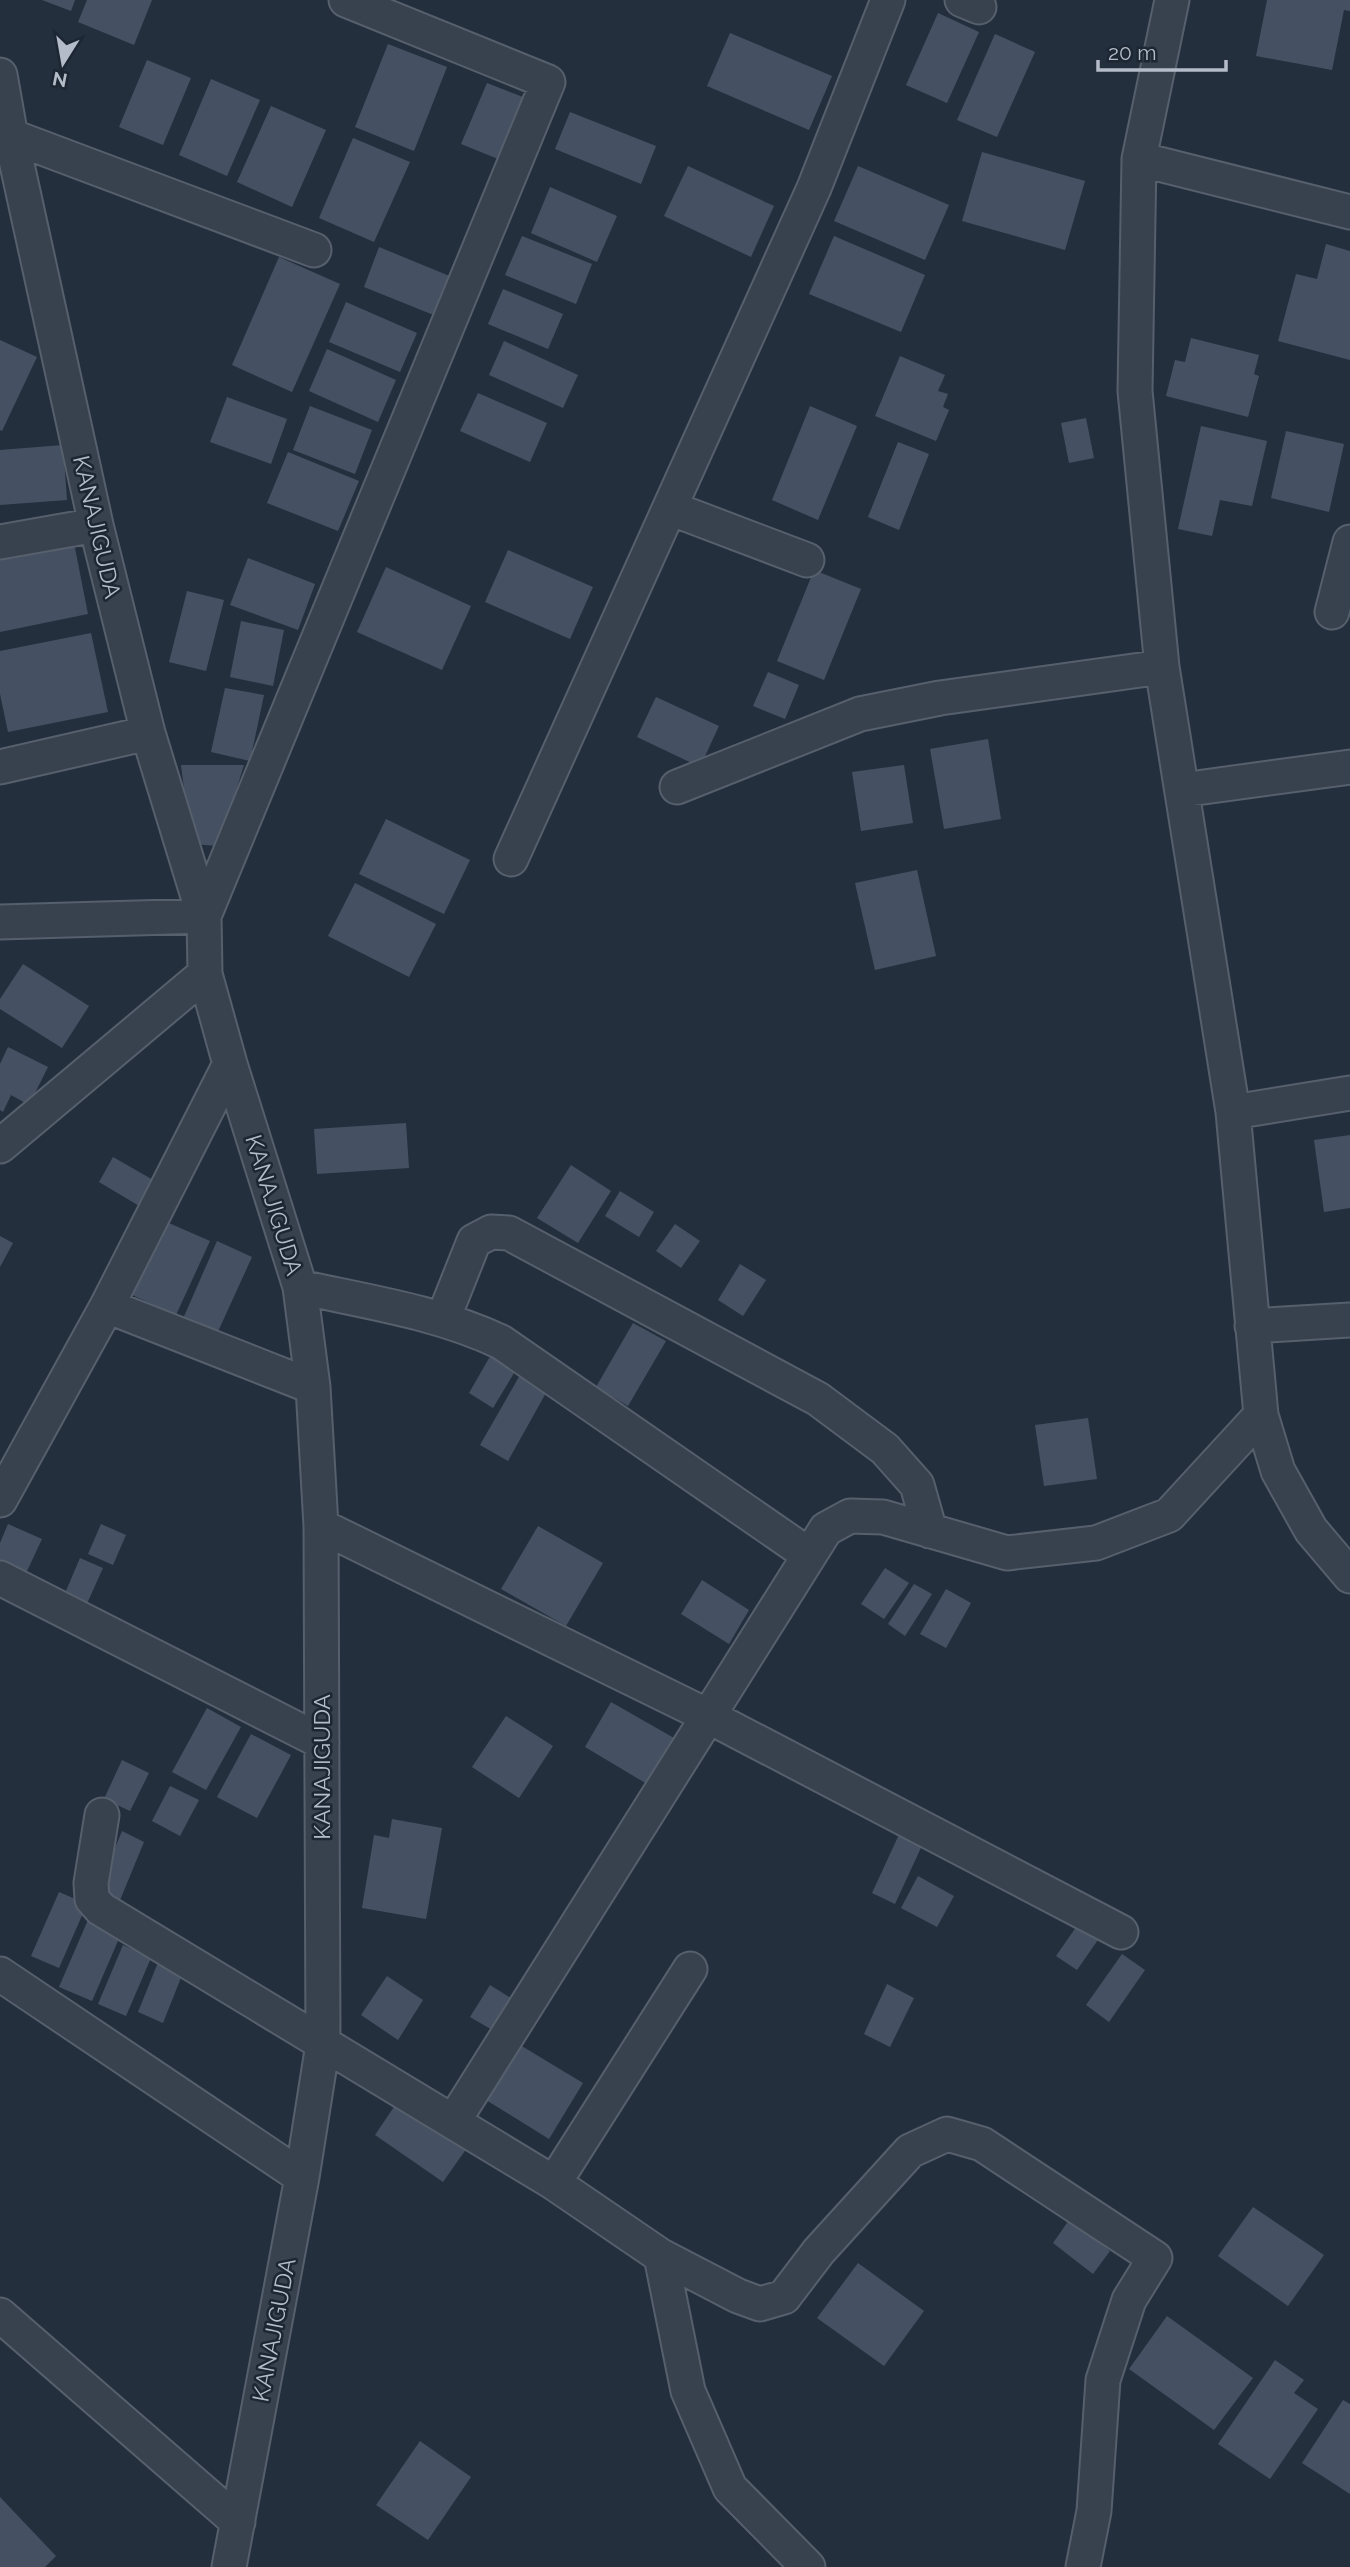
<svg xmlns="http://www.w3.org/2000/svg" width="1350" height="2567" font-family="Raleway,sans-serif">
	<rect width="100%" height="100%" fill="#242f3e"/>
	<path fill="#455162" d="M42,0H75L71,11Z
		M87,0H152L134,45L78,22Z
		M1267,0H1350V11L1344,10L1332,70L1256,56Z
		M938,13L979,32L947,103L906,85Z
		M730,33L832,76L809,130L707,86Z
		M995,34L1035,52L997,137L957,120Z
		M388,44L447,67L414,151L355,127Z
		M147,60L191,78L163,145L119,127Z
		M211,79L260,100L227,176L179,155Z
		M487,83L528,99L503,161L461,144Z
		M271,106L326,130L292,207L237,182Z
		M570,112L656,146L641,184L555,149Z
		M353,138L410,162L374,242L319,218Z
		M982,152L1085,181L1065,250L962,221Z
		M688,166L774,206L751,257L664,216Z
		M858,166L949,205L925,260L834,221Z
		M550,187L617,216L597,262L531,233Z
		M522,236L592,264L576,304L505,275Z
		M834,236L925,275L901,332L809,294Z
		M1326,244L1350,251V360L1278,341L1296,274L1317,279Z
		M379,247L452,277L436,316L364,287Z
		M279,257L340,284L292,392L232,365Z
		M503,289L563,314L548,349L488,324Z
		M346,302L417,333L400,372L329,342Z
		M1191,338L1259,355L1254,374L1259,376L1248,417L1166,396L1175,360L1185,362Z
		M0,340L37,357L2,431L0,430Z
		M504,341L578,375L563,408L489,375Z
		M327,349L396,380L378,422L309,391Z
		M900,356L945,375L938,391L948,394L943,407L949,410L936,441L875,416Z
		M478,393L547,423L530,462L460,431Z
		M227,397L287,419L271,464L210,442Z
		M310,406L372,430L355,474L293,450Z
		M810,406L857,426L818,520L772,500Z
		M1086,418L1094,458L1069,463L1061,423Z
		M1201,426L1267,441L1252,506L1220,500L1212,536L1178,529Z
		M1286,431L1344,444L1329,512L1271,498Z
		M898,442L929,454L899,530L868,517Z
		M63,445L67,500L0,505V450Z
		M288,452L359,481L338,531L267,503Z
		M74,543L88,614L0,632V557Z
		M508,550L593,587L570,639L485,602Z
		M248,558L315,584L298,630L230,605Z
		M386,567L471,606L442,670L357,632Z
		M814,570L861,589L824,680L777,661Z
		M187,591L224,600L206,671L169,662Z
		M241,621L284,630L273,686L230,677Z
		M91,633L108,712L8,732L0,694V651Z
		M768,672L799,685L785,719L753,706Z
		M225,688L264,695L250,761L211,752Z
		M656,697L719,726L700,767L637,737Z
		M988,739L1001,819L944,829L930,749Z
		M181,765H244L219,846L191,844Z
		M904,765L913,823L861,831L852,772Z
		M386,819L470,860L444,914L359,874Z
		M917,870L936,956L875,970L855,883Z
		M355,883L436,924L409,977L328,936Z
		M23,964L89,1006L62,1048L0,1009V999Z
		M8,1047L48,1067L29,1105L11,1095L3,1112L0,1110V1064Z
		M406,1123L409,1168L317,1174L314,1129Z
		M1350,1135V1208L1324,1212L1314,1140Z
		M113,1157L155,1181L141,1207L99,1182Z
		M571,1165L611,1191L578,1243L537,1218Z
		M620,1191L654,1212L639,1237L605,1216Z
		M162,1220L210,1241L176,1315L128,1293Z
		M675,1224L700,1241L681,1268L656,1251Z
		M0,1236L13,1243L0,1267Z
		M217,1241L252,1257L216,1336L182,1321Z
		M740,1264L766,1280L743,1316L718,1300Z
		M633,1323L666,1341L628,1406L596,1387Z
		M492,1353L517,1368L493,1408L469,1393Z
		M520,1375L547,1391L508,1461L480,1445Z
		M1088,1418L1097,1479L1044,1486L1035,1425Z
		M8,1524L42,1539L21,1584L0,1575V1543Z
		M101,1524L126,1535L113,1565L88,1554Z
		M538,1526L603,1563L566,1626L501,1589Z
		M80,1558L103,1568L85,1608L63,1598Z
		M885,1568L909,1583L884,1619L861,1604Z
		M702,1580L749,1610L729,1644L681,1614Z
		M914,1584L932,1594L905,1636L888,1624Z
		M946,1589L971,1603L946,1648L920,1634Z
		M611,1702L674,1738L647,1784L585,1747Z
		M207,1708L241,1727L206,1790L172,1772Z
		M506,1716L553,1746L519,1798L472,1767Z
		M251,1734L291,1755L257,1818L217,1797Z
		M122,1760L149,1773L130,1811L104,1799Z
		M170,1786L199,1800L180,1836L152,1821Z
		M392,1819L442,1828L426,1919L362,1908L374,1835L389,1838Z
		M902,1828L925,1839L895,1904L872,1893Z
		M122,1831L144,1842L118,1905L95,1896Z
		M918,1876L954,1896L937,1927L901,1908Z
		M59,1892L87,1904L59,1968L31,1956Z
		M91,1913L124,1927L92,2001L59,1987Z
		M1081,1920L1102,1934L1077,1970L1056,1956Z
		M123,1945L151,1958L126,2016L98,2004Z
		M1122,1954L1145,1970L1109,2022L1086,2005Z
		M159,1960L184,1970L163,2023L138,2012Z
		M387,1976L423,2000L398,2040L361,2015Z
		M887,1984L914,1998L890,2047L864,2034Z
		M490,1985L514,2000L494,2031L470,2017Z
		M520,2045L583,2083L549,2139L486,2100Z
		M400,2098L469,2145L443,2182L375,2135Z
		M1253,2207L1324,2255L1288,2306L1218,2256Z
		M1069,2220L1110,2251L1093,2274L1053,2243Z
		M858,2263L924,2311L884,2366L817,2318Z
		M1167,2316L1253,2378L1214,2430L1129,2369Z
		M1275,2360L1304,2380L1294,2393L1318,2409L1270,2479L1218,2444Z
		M1343,2400L1350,2404V2494L1302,2463Z
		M420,2441L471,2477L428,2540L376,2505Z
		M0,2497L56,2556L45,2567H0Z"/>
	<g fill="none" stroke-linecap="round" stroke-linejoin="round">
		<g stroke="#565f6c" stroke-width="37">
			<path id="street" d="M962,0L979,7
				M1172,0L1139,159L1135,391L1162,667L1233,1112L1261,1415L1278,1471L1311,1530L1350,1576
				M0,75L11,137L96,525L148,733L204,916L205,974L230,1064L300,1287L313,1387L321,1526L323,2044L302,2177L229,2567
				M0,132L314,250
				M1139,159L1350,212
				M670,508L807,560
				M0,542L96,525
				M1332,612L1350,542
				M0,767L148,733
				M677,787L860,714L940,698L1162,667
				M1182,790L1350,767
				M511,859L814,188L888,0
				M0,922L204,916L548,82L346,0
				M1233,1112L1350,1093
				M0,1146L205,974
				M300,1287C368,1302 437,1312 501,1342L809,1555
				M107,1306L313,1387
				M443,1319L474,1241L491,1232L509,1233L818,1399L885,1449L917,1485L930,1531
				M1252,1326L1350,1320
				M0,1500L107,1306L230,1064
				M321,1526L708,1716L1121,1932
				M0,1578L322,1742
				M102,1815L91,1883L92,1899L101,1909L554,2183L661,2256L738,2296L760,2304L784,2297L819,2251L910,2151L947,2134L982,2144L1155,2258L1129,2300L1103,2380L1094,2511L1083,2567
				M0,1974L302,2177
				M453,2122L826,1529L850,1516L883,1517L1007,1553L1096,1543L1169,1515L1261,1415
				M554,2183L690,1969
				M661,2256L688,2391L730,2488L808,2567
				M0,2315L238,2522"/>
		</g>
		<use href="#street" stroke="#38414e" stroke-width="33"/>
	</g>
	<g text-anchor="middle" stroke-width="5" stroke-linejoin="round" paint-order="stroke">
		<g font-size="23" fill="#b4bcc9" stroke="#1d2633">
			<text transform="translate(97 527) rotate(77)" y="8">KANAJIGUDA</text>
			<text transform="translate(274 1205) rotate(73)" y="8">KANAJIGUDA</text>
			<text transform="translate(322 1767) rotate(-90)" y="8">KANAJIGUDA</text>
			<text transform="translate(274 2330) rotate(-79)" y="8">KANAJIGUDA</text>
		</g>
	</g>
	<g transform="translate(63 63) rotate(191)" stroke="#1d2633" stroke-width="5" paint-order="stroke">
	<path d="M0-5L12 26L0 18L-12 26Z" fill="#b4bcc9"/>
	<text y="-10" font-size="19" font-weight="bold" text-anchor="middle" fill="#b4bcc9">N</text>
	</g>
	<path d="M1098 60v10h128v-10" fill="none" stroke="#b4bcc9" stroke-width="3.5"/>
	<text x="1108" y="60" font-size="21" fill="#b4bcc9" stroke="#1d2633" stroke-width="5" paint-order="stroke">20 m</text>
</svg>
